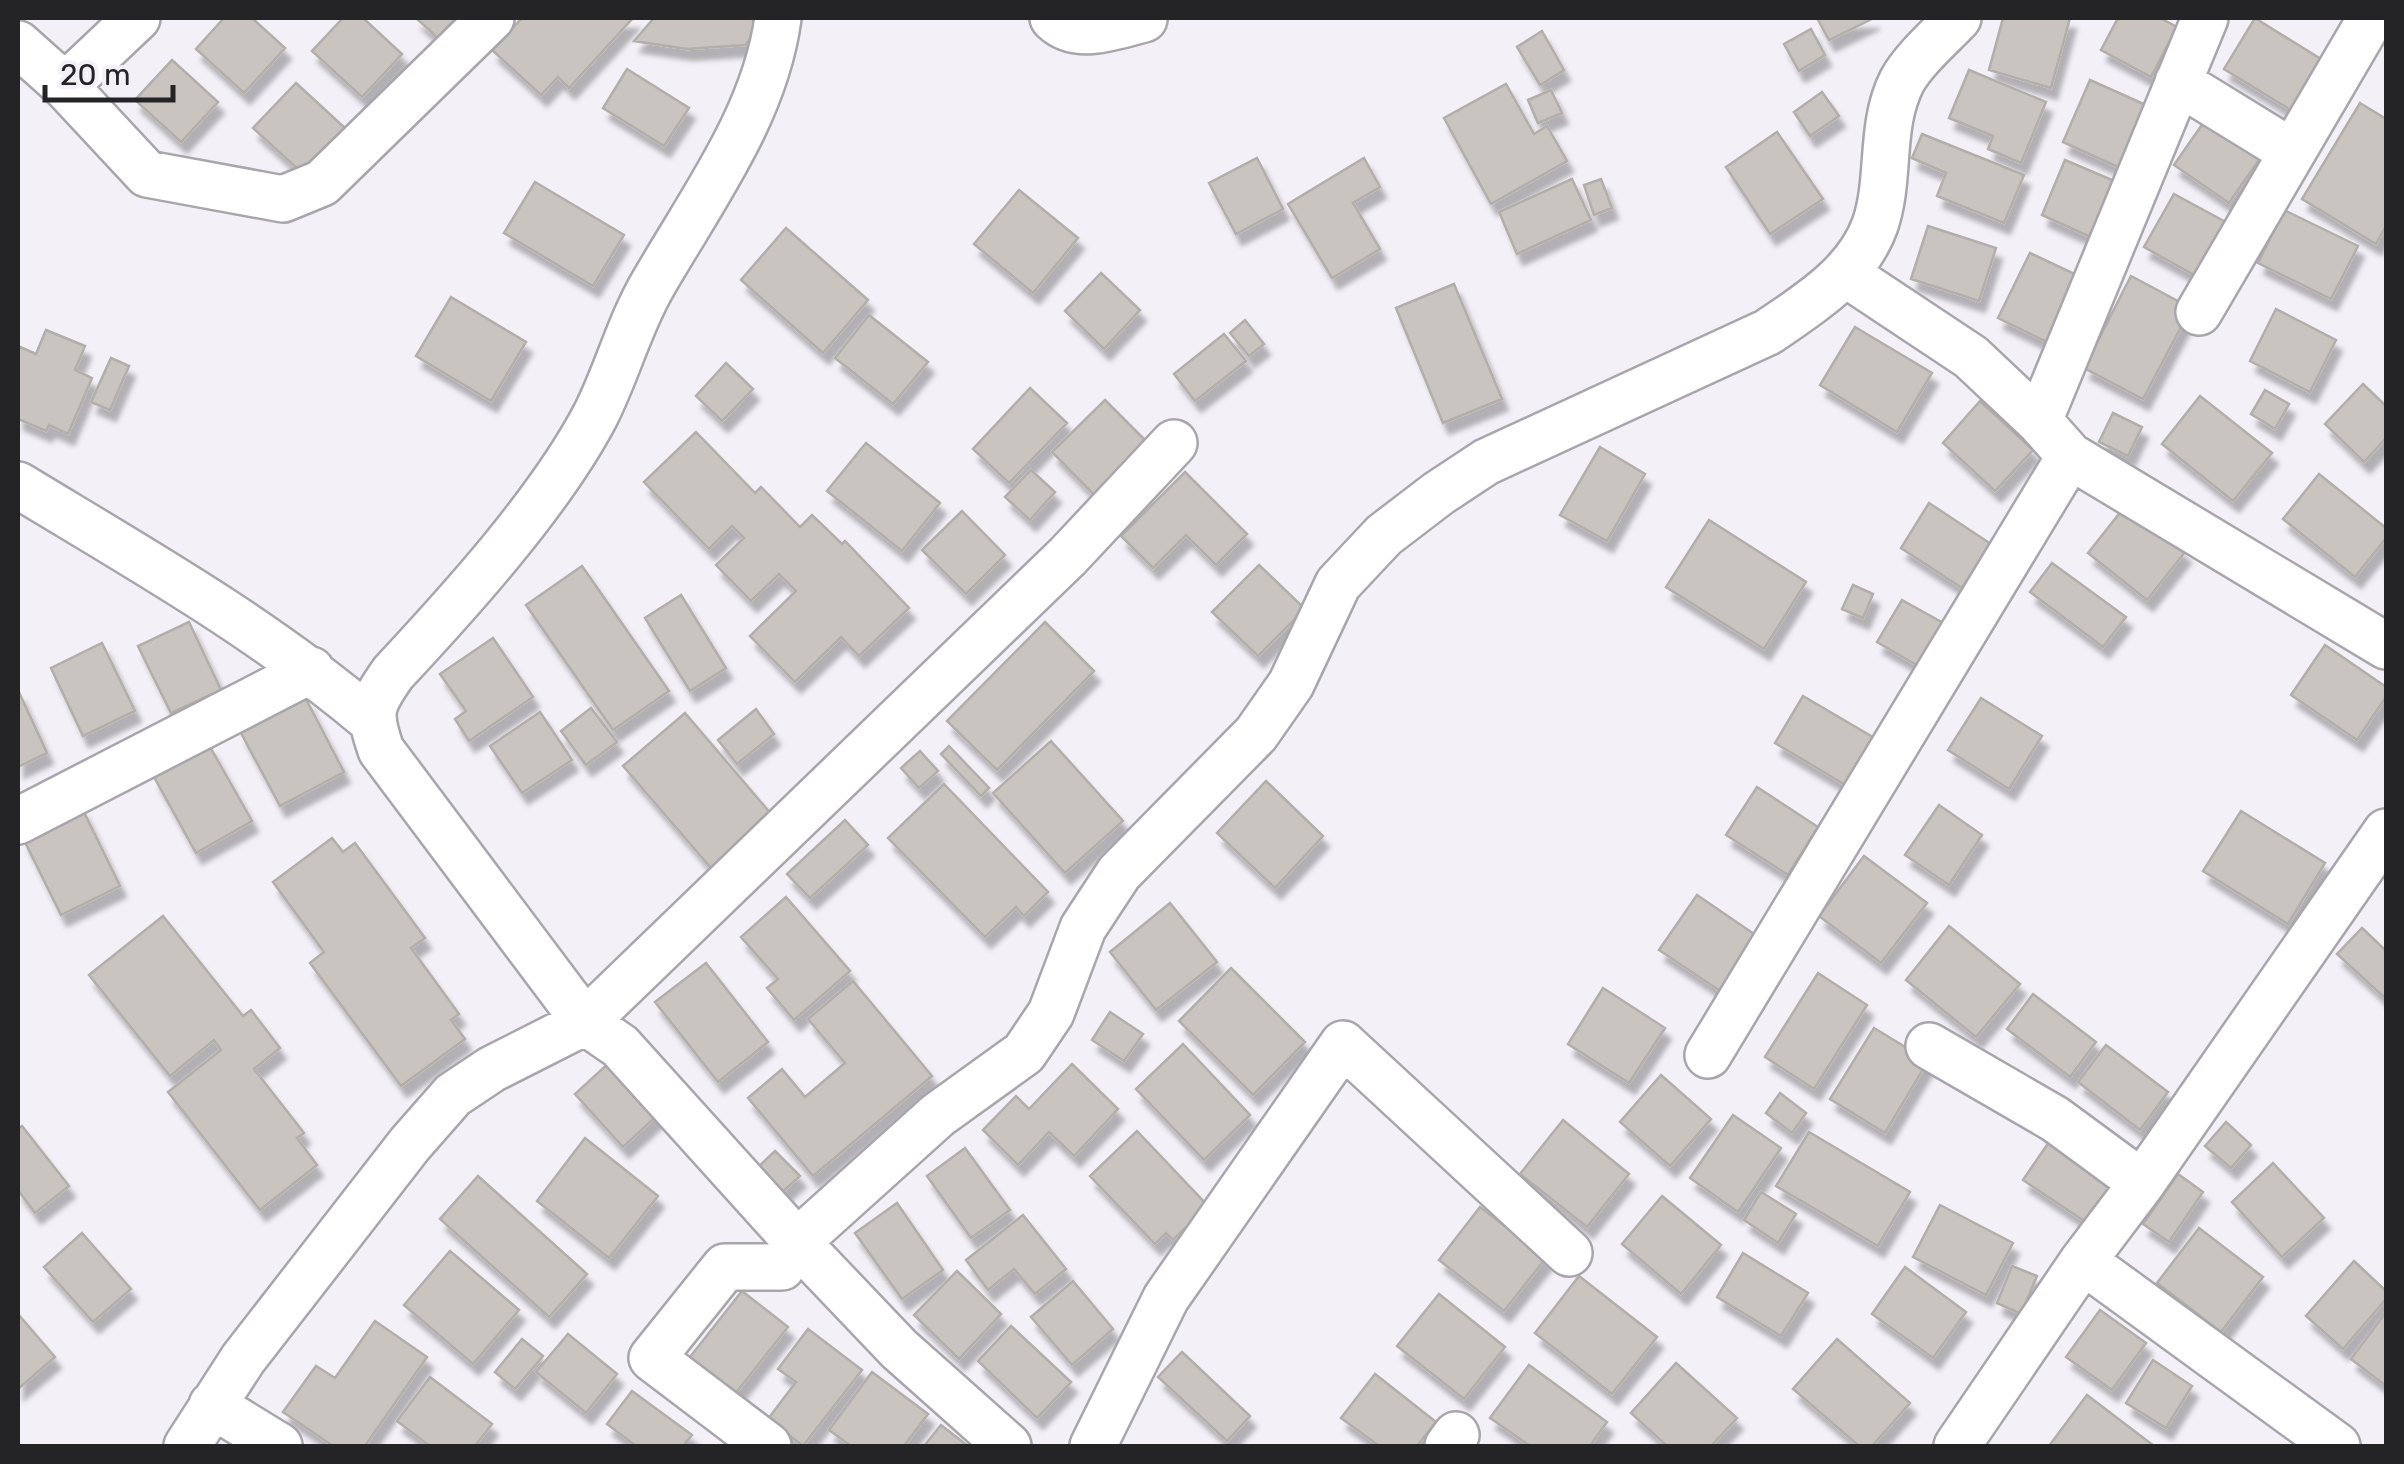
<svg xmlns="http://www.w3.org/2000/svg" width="2404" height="1464" font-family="Rubik,sans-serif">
	<defs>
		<filter id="shadow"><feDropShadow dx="6" dy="11" stdDeviation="2.5" flood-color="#0004"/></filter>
	</defs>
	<rect width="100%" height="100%" fill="#f3f0f7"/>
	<path fill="#c9c4bf" stroke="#b2aea9" stroke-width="2.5" filter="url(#shadow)" d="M224,18H252L285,48L244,93L196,49Z
		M343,18H363L402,54L362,97L312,51Z
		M416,18H456L438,38Z
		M522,18H633L569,88L558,77L541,95L492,50Z
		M654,18H766V20L745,45L687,49L634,41Z
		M1817,18H1874L1829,40Z
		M2003,18H2070L2051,88L1989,70Z
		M2118,18H2160L2177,27L2151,77L2101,50Z
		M2255,18L2324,61L2294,112L2224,69Z
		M1811,29L1825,55L1799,71L1784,44Z
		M1542,31L1564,70L1540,85L1517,47Z
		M172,60L218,102L181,142L135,100Z
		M627,69L689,108L664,146L603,108Z
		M1969,70L2046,102L2021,163L1988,149L1993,136L1949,118Z
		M2090,80L2148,106L2120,168L2063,142Z
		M296,83L345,128L302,173L253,128Z
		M1506,84L1534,134L1547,126L1567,161L1491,204L1444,118Z
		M1551,90L1562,113L1538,123L1528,100Z
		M1822,92L1839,116L1810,136L1794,112Z
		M2360,103L2386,119V226L2376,244L2302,199Z
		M2206,119L2261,157L2229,203L2174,165Z
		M1777,132L1823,199L1770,234L1726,167Z
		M1922,134L2024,175L2004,223L1937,196L1946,173L1912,158Z
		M1257,158L1283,209L1236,234L1209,183Z
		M1364,158L1380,187L1353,203L1380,249L1332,278L1288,204Z
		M2065,160L2119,183L2095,239L2042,215Z
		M1572,179L1591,220L1517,254L1499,212Z
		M1601,179L1612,208L1594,215L1584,185Z
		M535,182L624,235L593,286L504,233Z
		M1019,190L1078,238L1033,293L974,244Z
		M2174,194L2233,226L2203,280L2144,247Z
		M2284,210L2358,246L2331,299L2258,263Z
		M1928,226L1996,248L1979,301L1911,279Z
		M786,228L868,300L823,353L741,280Z
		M2030,253L2079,276L2047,342L1998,318Z
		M1101,273L1140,310L1104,349L1065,311Z
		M2131,276L2191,308L2143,399L2084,368Z
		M1454,284L1502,399L1443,423L1396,308Z
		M451,297L526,342L491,401L416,356Z
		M2276,309L2336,340L2310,392L2250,361Z
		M869,315L928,362L893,404L835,358Z
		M1245,320L1264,344L1249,356L1230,333Z
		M1855,327L1932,373L1897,432L1820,385Z
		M46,330L85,346L75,370L92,378L68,434L49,425L46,431L18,419V346L36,354Z
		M1224,334L1246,361L1195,401L1174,374Z
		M111,358L129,366L110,410L91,402Z
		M726,363L753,389L722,421L696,396Z
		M2363,384L2386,406V438L2364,462L2325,424Z
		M1030,388L1067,423L1009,483L973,449Z
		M2265,390L2289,404L2275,429L2251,414Z
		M2200,396L2272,453L2233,501L2162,444Z
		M1105,400L1155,450L1102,503L1052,452Z
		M1980,401L2033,450L1995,491L1943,443Z
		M2113,413L2142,427L2128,456L2099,442Z
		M696,432L755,493L761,487L800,527L812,515L842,544L845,541L909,608L859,656L841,637L795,682L750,636L796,591L779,574L751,601L716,565L744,538L732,526L709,549L644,482Z
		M866,443L940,503L902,551L827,491Z
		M1600,447L1645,474L1607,541L1560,515Z
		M1031,470L1055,492L1030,520L1005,497Z
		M1185,472L1247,534L1216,565L1186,535L1153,568L1121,536Z
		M2319,474L2386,528V538L2355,577L2283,519Z
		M1929,503L1991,544L1962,588L1901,548Z
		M2126,505L2185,552L2147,600L2088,553Z
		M962,511L1005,555L966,594L922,550Z
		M1709,520L1806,582L1764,649L1666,587Z
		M2052,563L2126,617L2103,647L2030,592Z
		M1259,565L1305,609L1258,656L1212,612Z
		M582,566L669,691L613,730L526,605Z
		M1853,585L1873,594L1863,618L1842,609Z
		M681,595L726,668L690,691L645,618Z
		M1902,600L1945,624L1920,667L1877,642Z
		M189,622L221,690L171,713L138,646Z
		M1045,622L1094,671L997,770L947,721Z
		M493,638L533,697L469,741L455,719L466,711L440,674Z
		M102,643L135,711L83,736L51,668Z
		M2325,645L2386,687V697L2357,740L2291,695Z
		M18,690L47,753L18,767Z
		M1803,696L1876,739L1847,786L1775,743Z
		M1981,698L2042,736L2009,789L1948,750Z
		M306,699L344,772L280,806L241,733Z
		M591,708L617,742L586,765L561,731Z
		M756,709L774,734L737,764L718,740Z
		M540,712L572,760L522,793L490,746Z
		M685,713L778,822L717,875L623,766Z
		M1051,741L1123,821L1065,873L993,793Z
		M209,745L252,821L196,853L154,777Z
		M949,746L989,788L981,796L941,754Z
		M920,751L938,771L919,788L901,768Z
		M1266,781L1323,836L1275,888L1217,833Z
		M944,784L1048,892L1024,916L1016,907L985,937L888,838Z
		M1757,787L1818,827L1788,875L1726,835Z
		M1939,805L1982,835L1949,885L1905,855Z
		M82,808L120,886L61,915L23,838Z
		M2241,811L2325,863L2288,924L2203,871Z
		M845,820L868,845L810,898L787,874Z
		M332,838L343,852L355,843L425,938L411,948L459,1014L451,1020L465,1039L401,1086L310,963L324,952L273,882Z
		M1864,856L1927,903L1881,963L1819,916Z
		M1697,895L1757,936L1720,991L1659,950Z
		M786,897L850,971L794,1020L767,988L778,979L741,937Z
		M1170,903L1217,962L1156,1010L1110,952Z
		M163,916L243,1016L251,1010L280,1048L254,1069L304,1133L297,1138L317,1165L260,1210L168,1092L221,1050L214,1040L170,1076L89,975Z
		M1949,926L2020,984L1976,1037L1906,980Z
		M2362,928L2384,949L2386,946V999L2337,954Z
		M706,963L768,1042L718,1082L655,1002Z
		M1231,968L1305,1042L1253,1095L1179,1021Z
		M1818,973L1867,1005L1814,1089L1765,1057Z
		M853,981L932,1076L813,1176L748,1098L782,1069L805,1097L845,1063L808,1019Z
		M1603,988L1665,1028L1629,1083L1568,1044Z
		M2033,994L2096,1042L2070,1077L2007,1029Z
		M1110,1012L1143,1034L1124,1061L1092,1040Z
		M1874,1028L1928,1061L1885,1133L1830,1099Z
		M1183,1044L1250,1115L1204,1160L1136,1089Z
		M2106,1045L2168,1092L2140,1130L2078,1082Z
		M612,1060L660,1113L623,1147L575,1094Z
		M1072,1064L1118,1109L1074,1156L1049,1132L1018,1165L983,1130L1016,1096L1029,1109Z
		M1661,1075L1711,1119L1670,1166L1620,1122Z
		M1780,1093L1806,1113L1792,1133L1766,1113Z
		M1733,1115L1781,1148L1738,1212L1690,1178Z
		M1563,1120L1629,1174L1587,1227L1520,1174Z
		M2226,1122L2251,1145L2231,1168L2205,1146Z
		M22,1126L69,1186L35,1213L18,1190V1129Z
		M1137,1131L1208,1206L1173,1240L1166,1233L1155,1244L1090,1176Z
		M1809,1132L1910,1192L1878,1246L1776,1186Z
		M585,1138L658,1196L609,1258L537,1201Z
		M2049,1142L2112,1185L2087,1223L2023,1180Z
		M965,1148L1010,1210L971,1238L927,1176Z
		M775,1151L800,1176L778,1196L754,1171Z
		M2273,1163L2324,1218L2282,1257L2232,1202Z
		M2178,1174L2203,1192L2169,1242L2143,1224Z
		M478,1176L587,1274L549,1317L440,1219Z
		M1761,1192L1796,1214L1778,1243L1744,1220Z
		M1662,1196L1721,1245L1681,1294L1622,1244Z
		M897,1203L943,1270L902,1299L855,1233Z
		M1940,1205L2013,1243L1986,1295L1913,1257Z
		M1480,1207L1546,1258L1504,1311L1439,1260Z
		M1023,1215L1066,1269L1035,1294L1014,1269L988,1290L966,1260Z
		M2199,1228L2263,1277L2221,1332L2157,1283Z
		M82,1233L131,1289L93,1322L44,1267Z
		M450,1251L519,1310L473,1364L404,1305Z
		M1743,1253L1808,1293L1781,1336L1717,1297Z
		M2354,1261L2386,1291V1299L2343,1349L2306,1316Z
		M2012,1266L2037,1276L2021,1314L1997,1303Z
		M1905,1267L1966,1312L1933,1358L1872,1314Z
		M957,1271L1001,1314L959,1359L914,1315Z
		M1579,1276L1657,1337L1612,1394L1535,1333Z
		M1073,1281L1113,1329L1072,1365L1031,1317Z
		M742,1291L788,1327L735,1394L690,1357Z
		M1439,1294L1505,1347L1464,1399L1397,1346Z
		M2100,1310L2146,1343L2112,1390L2066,1357Z
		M2386,1312V1386L2351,1359Z
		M18,1314L55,1357L18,1389Z
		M375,1321L427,1357L365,1446H333L283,1412L316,1366L335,1378Z
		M1011,1326L1071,1382L1037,1418L978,1361Z
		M808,1329L862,1370L803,1446L768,1419L796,1382L778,1369Z
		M568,1334L617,1374L586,1413L536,1372Z
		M522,1339L543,1356L515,1389L495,1372Z
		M1837,1339L1910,1403L1872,1446H1859L1793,1389Z
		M1182,1352L1250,1416L1227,1441L1158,1377Z
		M2153,1360L2192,1386L2166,1428L2126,1403Z
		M1676,1363L1737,1418L1711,1446H1667L1631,1413Z
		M1529,1365L1607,1422L1590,1446H1530L1490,1418Z
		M872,1372L928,1414L904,1446H851L829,1430Z
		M1375,1374L1436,1422L1417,1446H1379L1341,1418Z
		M430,1377L492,1424L475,1446H425L427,1444L397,1421Z
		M632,1391L692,1435L683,1446H636L607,1424Z
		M2087,1395L2154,1446H2049Z
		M941,1425L968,1446H924Z"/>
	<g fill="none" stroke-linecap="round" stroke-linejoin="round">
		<g stroke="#a8a6ac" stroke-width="50">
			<path id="street" d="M778,18C765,115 702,199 653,284C629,325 617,373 595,416C549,503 461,600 393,673C370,706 368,712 381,750L585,1022L620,1046L797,1242L899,1349L1008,1446
				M1053,18C1077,42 1114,26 1144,19
				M18,44L65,86L137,18
				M2178,82L2292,152
				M65,86L147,174L283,199L322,183L491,18
				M1846,274L1971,357L2039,421L2070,456L2386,646
				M2199,312L2371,18
				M2039,421L2205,18
				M18,485C140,559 261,627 371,720
				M18,821L311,670
				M1929,1046L2055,1119L2142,1183
				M1708,1055L2070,456
				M2083,1261L2337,1446
				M212,1405L279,1446
				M187,1446L243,1359L410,1144L453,1095L492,1069L585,1022L1068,556L1174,443
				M768,1446L652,1358L725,1267H782L797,1242L938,1115L1024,1053L1051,1013L1083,928L1119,873L1256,734L1291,684L1338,584L1384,535L1439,493L1486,462L1768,332C1809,304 1857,275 1875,225C1891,179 1879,126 1902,81C1915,58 1940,37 1958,18
				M1093,1446L1166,1298L1343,1044L1569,1253
				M1448,1446L1456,1435
				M1957,1446L2083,1261L2142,1183L2386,832"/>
		</g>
		<use href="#street" stroke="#fff" stroke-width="45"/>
	</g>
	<rect width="2404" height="1464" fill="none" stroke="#242426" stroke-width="40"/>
	<path d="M45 85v15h128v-15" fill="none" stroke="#242426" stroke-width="5"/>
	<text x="60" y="85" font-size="30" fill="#242426" stroke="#f3f0f7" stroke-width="8" paint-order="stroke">20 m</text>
</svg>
